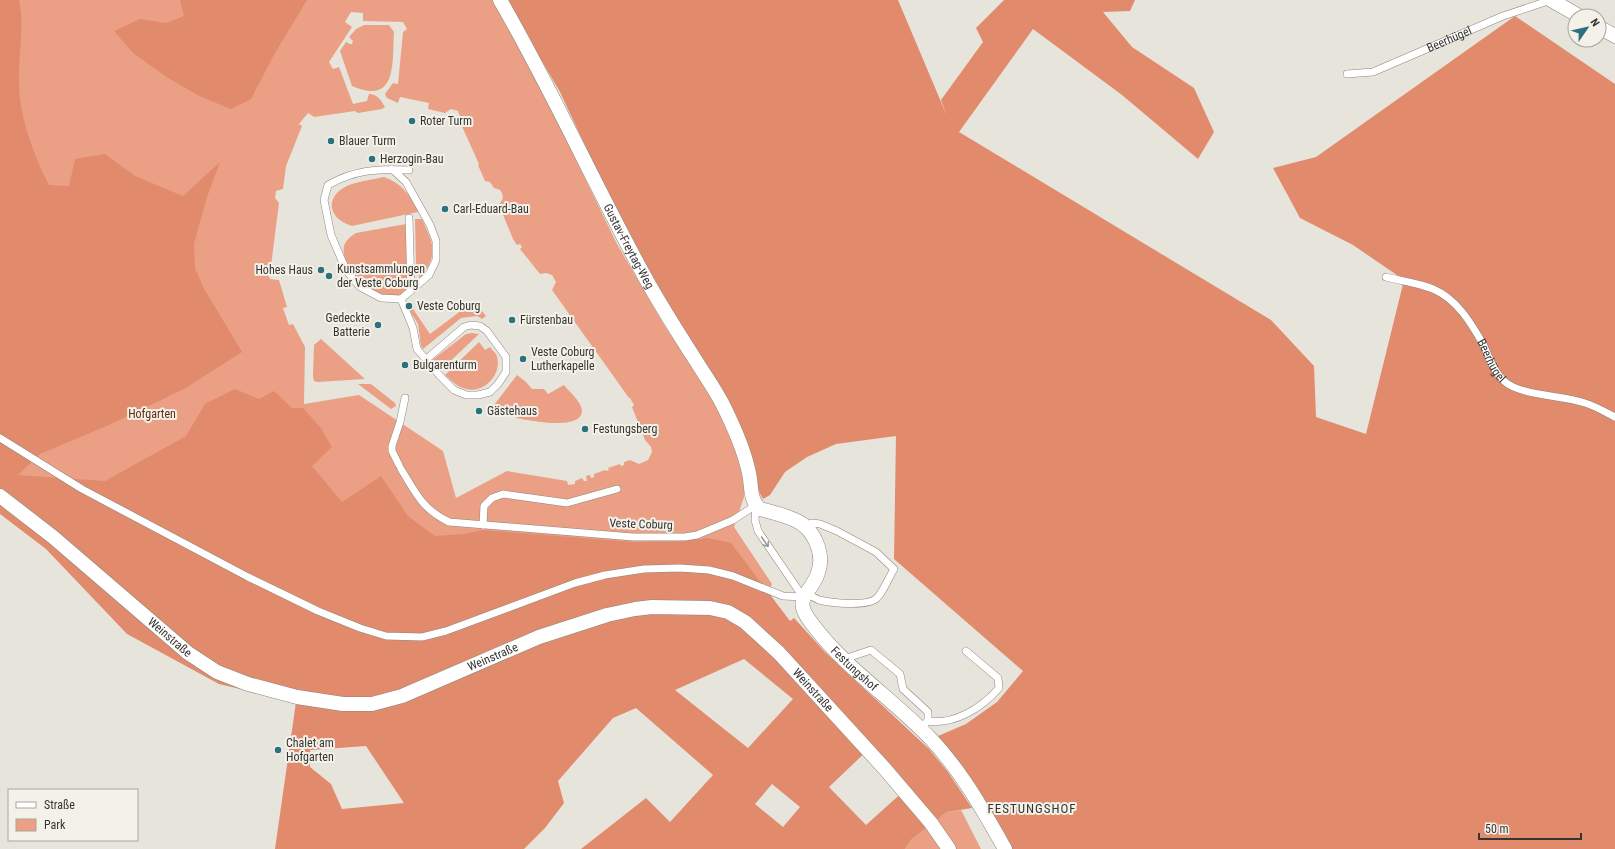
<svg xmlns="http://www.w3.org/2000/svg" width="1615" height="849" font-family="'Roboto Condensed',sans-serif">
	<rect width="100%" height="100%" fill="#e7e4dc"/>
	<path fill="#eba085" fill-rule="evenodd" d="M0,0H493L538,82L617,244L664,325L713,400L735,446L744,481V497L734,527L772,584L769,591L0,491ZM351,12L363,13V21L403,22L407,29L403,32L398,84L393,83L385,94L387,98L398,103L400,97L429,103L428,109L445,113L451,109L458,111L461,119L460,122L479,164L478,165L485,181L490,182L494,188L500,190L502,193L503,198L499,205L513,239L517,245L520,244L522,247L520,249L540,274L546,273L552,275L556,282L552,290L629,398H630L634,405L632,407L645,440L651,447L652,452L648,460L639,464L630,460L624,462V465L621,466L620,464L608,468L609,470L606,471L605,470L594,474V477L591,478L590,475L586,476L587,481H584L582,478L575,481V484L568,485L567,481L507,471L456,498L443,451L359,395L304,404L305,347L293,324L289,325L283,308L287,307L279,280L270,279L267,271L271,266L279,203L275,198L276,191L283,189L286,166L302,126L299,124L308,113L314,117L355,111L358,113L382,109L385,107C381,100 377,94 369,94L367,101L353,104L339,67L333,69L329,62L352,27L345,22Z
		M364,25H389L394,32C392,62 398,106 352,86L340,51L346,42L350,44H352L353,41L349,37L356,29Z
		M384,177C401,183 411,195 418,212L352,226C328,219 324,197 347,186C358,181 372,180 384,177Z
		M415,219H422C434,247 439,252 420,279L416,266Z
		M406,224L408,287L407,294L392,300C382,295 370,291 361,285C353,279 341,256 344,246C346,240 351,236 356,233Z
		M474,301L486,316L482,319L477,316L461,318L423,349L421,346L418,324L410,311L413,309L430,334Z
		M472,333L479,334L440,371L431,361L466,334Z
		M321,339L365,379L318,382L314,381L313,376L314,345Z
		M479,342L485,350L490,347C491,349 494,351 496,354C504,372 485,394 466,389C457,387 452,381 445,375Z
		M517,375L526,382L532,389H544L548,394L564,385C569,392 581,401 582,410C583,432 528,420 516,418L518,413L494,405Z
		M358,384H371L395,403L396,406L391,409Z
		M961,810L981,849H905L912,839L947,812Z"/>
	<path fill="#e18b6c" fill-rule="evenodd" d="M0,0H19C25,27 18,55 19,83C20,119 33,153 49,185L69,186L75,159L105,154L135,176L183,196L220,162L207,197L194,244L195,268L203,287L242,352L184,389L109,425L40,454L18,475L105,481L186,436L205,404L235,389L259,399L274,391L292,408H303L321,428L332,447L312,466L342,502L381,476L408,516L435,536L464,534L482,530L633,542L685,541L708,538L731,543L790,621L794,618L825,652L929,749L948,772L972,808L947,812L912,839L905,849H581L646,798L670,822L713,775L636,708L613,718L558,781L564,803L545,828L524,849H275L296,702L219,684L127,634L46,549L0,514ZM744,659L793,699L748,748L675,690ZM366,746L404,803L342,809L331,784L310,767V750ZM871,747L906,789L866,825L829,787ZM772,784L800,807L783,827L755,804Z
		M180,0H307L275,53L251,99L231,109L199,96L168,78L133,53L114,31L140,19L166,23L184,16Z
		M506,0H898L947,116L941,100L983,42L976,28L1004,0H1135L1130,11L1103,12L1132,47L1194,88L1214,132L1198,159L1122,95L1033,29L959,132L1271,320L1314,366L1316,417L1366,434L1404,280L1353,245L1300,218L1273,168L1316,157L1515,16L1615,84V849H1005L931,739L966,724L997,702L1023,671L894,559L896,436L836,444L807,457L785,472L770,495L763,499L759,492L745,438L676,322L617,214L560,92Z"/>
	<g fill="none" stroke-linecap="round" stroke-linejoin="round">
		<g stroke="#8a8780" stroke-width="8">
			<g id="service">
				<path id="s1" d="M1347,74L1373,72L1503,16L1551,0"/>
				<path d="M392,169L406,182L430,225L436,241V260L429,275L401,299L381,298L360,287L346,270L331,235L324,200L328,185C354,170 380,168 409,170"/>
				<path d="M409,218L411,290"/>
				<path id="s2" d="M1386,277C1401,281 1419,283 1433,289C1457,299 1471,323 1483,344C1489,357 1493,371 1504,381C1520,396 1563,395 1585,403C1595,406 1605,412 1615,417"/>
				<path d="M401,299L413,328L417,349L440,376L454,390L466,395H478L490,392L498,384L506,372V357L487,331L480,326L471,325L464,327L429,357"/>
				<path d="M0,438L82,489L248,577L318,611L360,628L386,636L422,637L446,631L575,583L605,575L644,569L680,568L709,570L733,576L783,596L803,597"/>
				<path d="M399,465L392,451V446L400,422L405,398"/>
				<path d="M401,469C416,493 422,509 449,522L633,537H685L697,535L733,520L756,505"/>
				<path d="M756,506L755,520L758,531L803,597"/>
				<path d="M483,525L484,506L492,498L503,494L567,503L617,489"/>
				<path d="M805,526L812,523L820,524L837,531L876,552L894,569C889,577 883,592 877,598C867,607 831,603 819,600C814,598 810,595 806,592"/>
				<path d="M844,659L871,650L900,674L903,689L928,712V721L920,728"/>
				<path d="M928,721C954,725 982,708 999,688L998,678L966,651"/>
			</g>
		</g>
		<g stroke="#8a8780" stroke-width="15">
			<g id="minor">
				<path id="s3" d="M500,0C553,91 595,187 646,279C662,308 680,336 698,364C706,377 716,391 723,405C734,427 744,449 749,473C752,485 749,500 760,509C772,512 784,515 795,520C814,528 825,554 818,573C811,594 792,597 810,621C843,667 892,698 931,739C962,772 983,810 1005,849"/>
				<path d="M1551,0L1579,16"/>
				<path d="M1599,27L1615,36"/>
				<path id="s4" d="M0,496L53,537L188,653L217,672L248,684L297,697L343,704H372L402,696L539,637L607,615L635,609L652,607L710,608L728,612L745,622L779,653L885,769L931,823L949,849"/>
			</g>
		</g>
		<use href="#service" stroke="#fff" stroke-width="7"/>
		<use href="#minor" stroke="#fff" stroke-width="14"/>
	</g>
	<defs><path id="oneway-shaft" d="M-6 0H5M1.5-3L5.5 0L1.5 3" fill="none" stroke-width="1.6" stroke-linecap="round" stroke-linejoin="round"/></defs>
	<use stroke="#9a9a98" href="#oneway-shaft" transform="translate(765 542) rotate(56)"/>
	<g fill="#2a727d" stroke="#f4f1e9" stroke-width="1.5">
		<circle cx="412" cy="121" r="4"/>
		<circle cx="331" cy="141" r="4"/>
		<circle cx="372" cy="159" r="4"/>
		<circle cx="445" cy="209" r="4"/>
		<circle cx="321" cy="270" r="4"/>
		<circle cx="329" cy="276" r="4"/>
		<circle cx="409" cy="306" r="4"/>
		<circle cx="512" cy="320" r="4"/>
		<circle cx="378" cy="325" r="4"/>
		<circle cx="523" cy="359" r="4"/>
		<circle cx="405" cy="365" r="4"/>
		<circle cx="479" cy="411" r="4"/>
		<circle cx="585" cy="429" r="4"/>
		<circle cx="278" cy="750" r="4"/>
	</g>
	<g text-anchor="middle" stroke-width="4" stroke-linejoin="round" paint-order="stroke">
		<g font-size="12" fill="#363532" stroke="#f4f1e9">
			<text dy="4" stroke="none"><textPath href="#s1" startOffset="109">Beerhügel</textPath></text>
			<text dy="4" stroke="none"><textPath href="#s3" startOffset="278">Gustav-Freytag-Weg</textPath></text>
			<text dy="4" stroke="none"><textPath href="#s2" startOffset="143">Beerhügel</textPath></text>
			<text transform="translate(641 524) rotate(2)" y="4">Veste Coburg</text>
			<text dy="4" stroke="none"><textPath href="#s4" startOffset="221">Weinstraße</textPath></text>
			<text dy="4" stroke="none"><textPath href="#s4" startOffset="569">Weinstraße</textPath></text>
			<text dy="4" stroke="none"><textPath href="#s3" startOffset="793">Festungshof</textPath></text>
			<text dy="4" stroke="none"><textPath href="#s4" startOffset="929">Weinstraße</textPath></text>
		</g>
		<g font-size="12" fill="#363532" stroke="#f4f1e9" text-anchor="start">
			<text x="420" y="125">Roter Turm</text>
			<text x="339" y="145">Blauer Turm</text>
			<text x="380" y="163">Herzogin-Bau</text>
			<text x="453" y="213">Carl-Eduard-Bau</text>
			<text x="337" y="273">Kunstsammlungen<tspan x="337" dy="14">der Veste Coburg</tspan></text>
			<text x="313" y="274" text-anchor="end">Hohes Haus</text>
			<text x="417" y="310">Veste Coburg</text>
			<text x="370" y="322" text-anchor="end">Gedeckte<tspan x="370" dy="14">Batterie</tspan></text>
			<text x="520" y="324">Fürstenbau</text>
			<text x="531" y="356">Veste Coburg<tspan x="531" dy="14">Lutherkapelle</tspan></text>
			<text x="413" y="369">Bulgarenturm</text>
			<text x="487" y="415">Gästehaus</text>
			<text x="593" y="433">Festungsberg</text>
			<text x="286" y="747">Chalet am<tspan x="286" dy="14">Hofgarten</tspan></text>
		</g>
		<g font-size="12" fill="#602914" stroke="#f4f1e9">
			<text x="152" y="418">Hofgarten</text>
		</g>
		<g font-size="13" letter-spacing="1" fill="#363532" stroke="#f4f1e9">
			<text x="1032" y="813">FESTUNGSHOF</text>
		</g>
	</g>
	<rect x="8" y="789" width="130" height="52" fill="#f4f1e9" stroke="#a8a6a0"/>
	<rect x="16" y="802" width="20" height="6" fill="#ffffff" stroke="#a8a6a0"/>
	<text x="44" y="809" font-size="12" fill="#363532">Straße</text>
	<rect x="16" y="819" width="20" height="12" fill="#eba085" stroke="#a8a6a0"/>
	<text x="44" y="829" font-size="12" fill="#363532">Park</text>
	<g transform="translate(1587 28) rotate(56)"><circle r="19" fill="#f4f1e9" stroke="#a8a6a0"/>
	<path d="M0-3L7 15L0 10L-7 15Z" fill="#2a727d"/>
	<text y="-6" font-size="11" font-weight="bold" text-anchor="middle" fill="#363532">N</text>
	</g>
	<path d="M1479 833v6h102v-6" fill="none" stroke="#363532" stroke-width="2"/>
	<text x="1485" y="833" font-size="12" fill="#363532" stroke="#f4f1e9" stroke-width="3" paint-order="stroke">50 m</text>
</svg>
